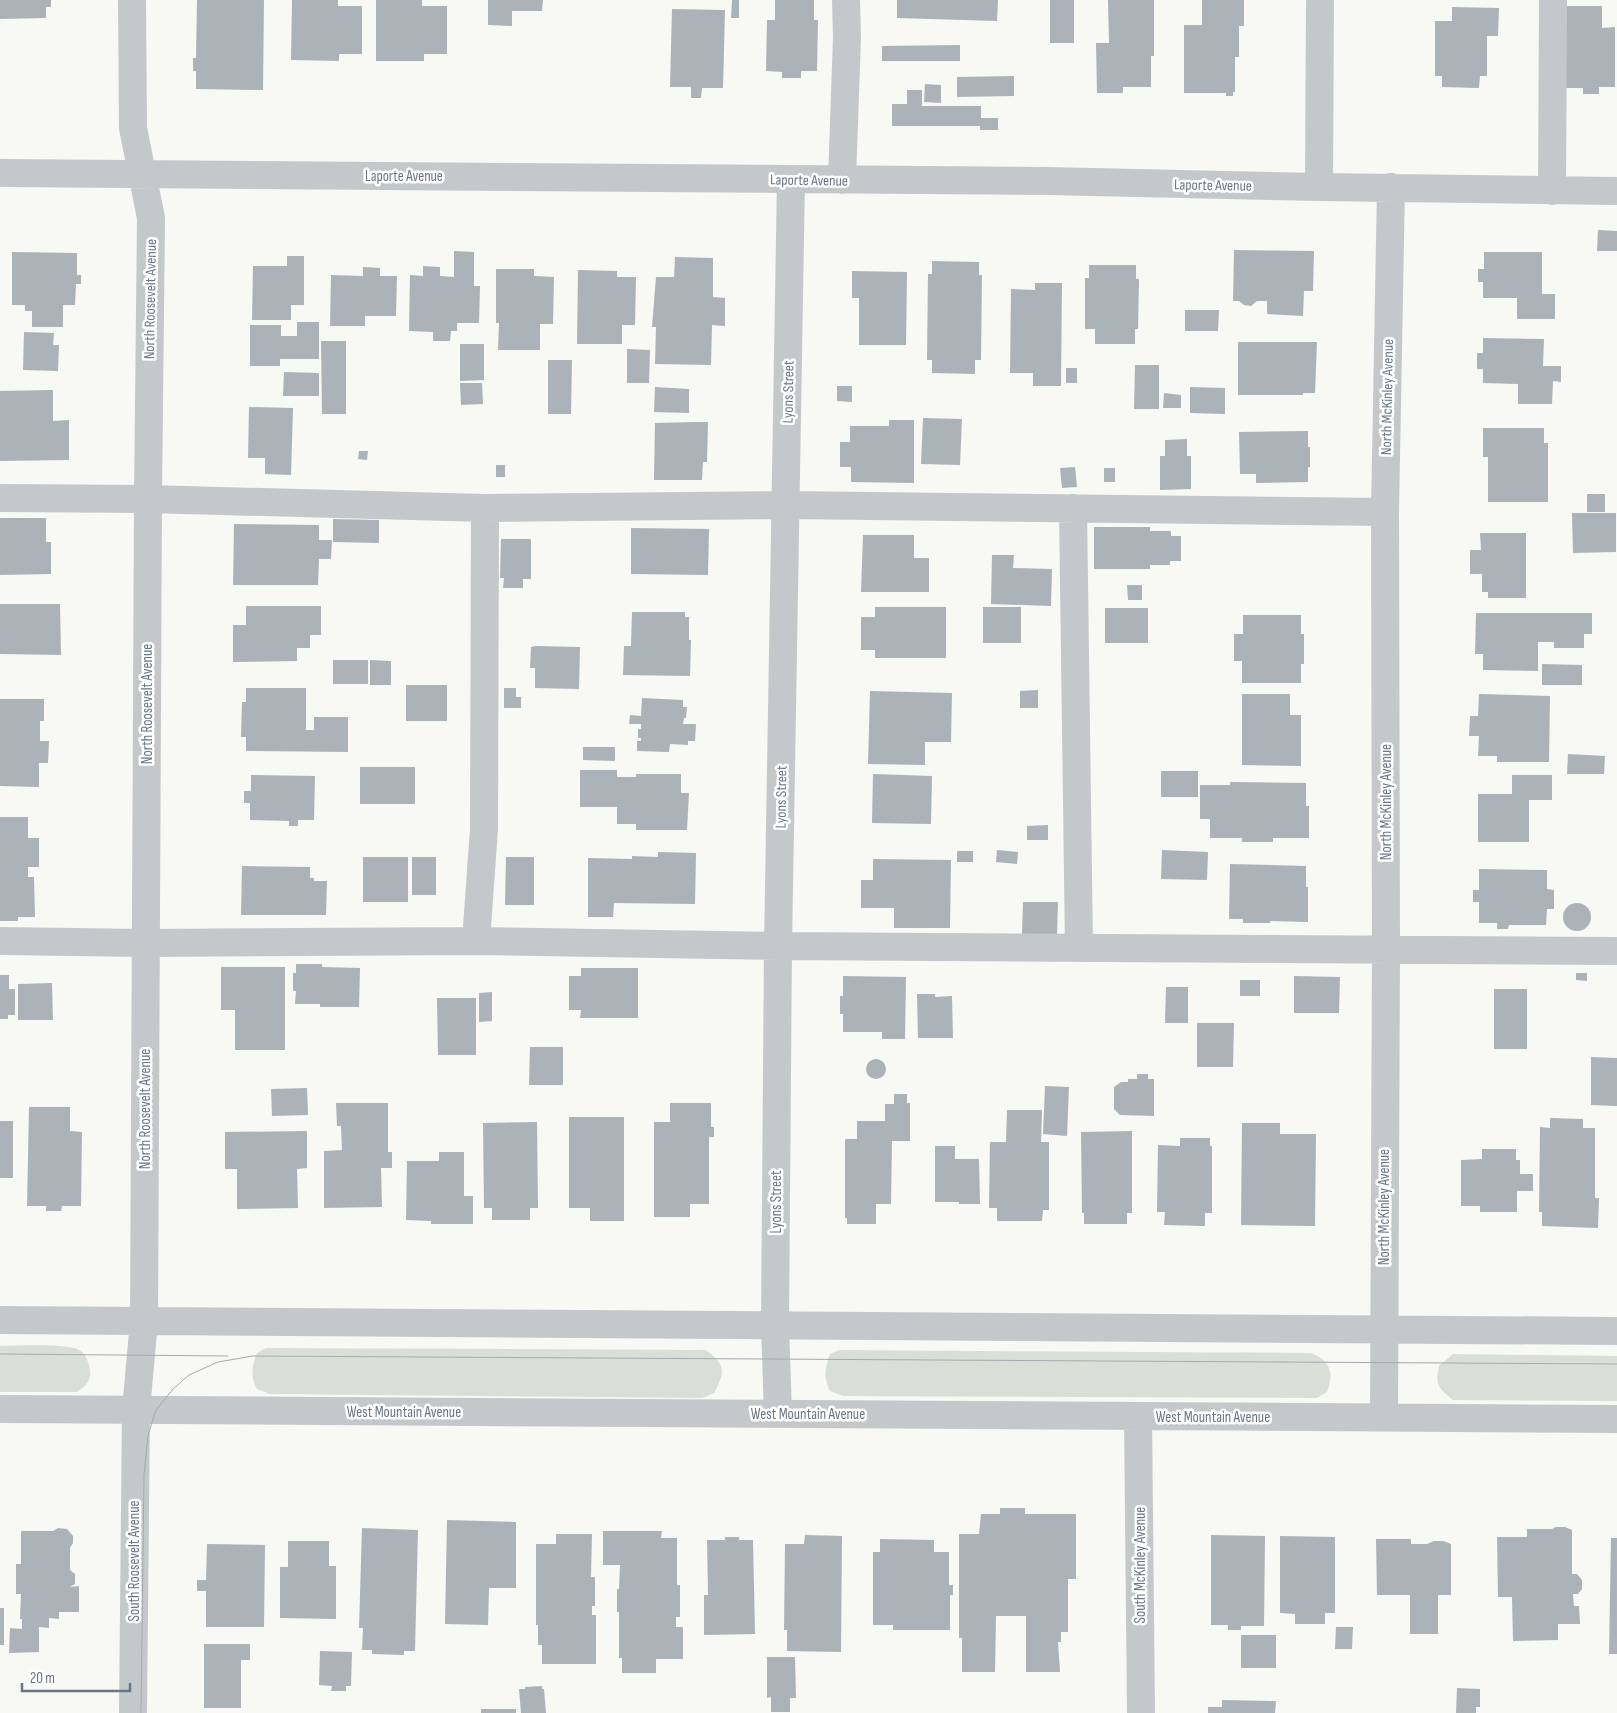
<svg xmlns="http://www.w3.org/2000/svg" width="1617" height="1713" font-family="'Sofia Sans Condensed',sans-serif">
	<rect width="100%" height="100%" fill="#f8f8f5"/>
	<path fill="#d9dfd6" d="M0,1346C18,1346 65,1343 79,1350C85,1353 88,1360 89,1366C93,1379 87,1385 77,1392H0Z
		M266,1348L706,1350C725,1365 726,1371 714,1393L702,1398L270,1394L257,1389C250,1376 252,1366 257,1353Z
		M839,1350L1311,1353C1331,1361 1334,1373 1327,1392L1317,1398L843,1396L830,1391C823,1377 825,1368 830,1354Z
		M1453,1354L1617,1356V1401L1453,1400C1438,1388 1435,1385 1439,1366Z"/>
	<path fill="#abb2b8" d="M0,0H51V7H46V18L0,19Z
		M197,0H264L263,90L196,89V71H193V58H196Z
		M292,0H338V6H362V54H339V61L291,60Z
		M376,0H422V6H447V54H424V61H376Z
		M488,0H543L542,11H512V26L488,25Z
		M732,0H739V18H731Z
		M775,0H814V20H818L817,71H801V78H782V72L766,71L767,20H775Z
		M897,0H998L997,21L897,18Z
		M1050,0H1074V43H1050Z
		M1108,0H1154V56H1151V87H1123V93H1097L1096,43H1109Z
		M1202,0H1244V26H1239V57H1235V92H1233V96H1226V93H1184V25H1202Z
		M1566,6H1602V28L1615,27V87H1599V94H1583V88H1566Z
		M1452,7L1499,8L1498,36H1487V76H1480L1479,88L1442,87V76H1435V21H1452Z
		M672,9L725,10L723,88H702L701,98H691V87H670Z
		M960,45V61H882V46Z
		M1014,76V96L957,97V77Z
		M925,84L941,85V103L924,102Z
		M907,90H922V106H981V118H998V130H980V126H892V104H907Z
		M1598,230L1617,231V251H1597Z
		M1234,250L1314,251L1313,291H1304L1303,316L1267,314V301H1257L1251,306L1244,305L1239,301H1233Z
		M454,251L474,252V286H480L479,323H457V331H451L450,341H433V332L409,331L410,275L423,276V266L440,267V276L454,277Z
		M12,252L77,253V275H81V284H76L75,305H63V327H32V311H25V305H12Z
		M1484,252H1542V294H1555V319H1517V298H1483V282H1478V269H1484Z
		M287,256H304V305H291V320H252L253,266H287Z
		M675,257L713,258V297L725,298V326L712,325L711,365L655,364L656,327H652L656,277H674Z
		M932,261L979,262V275H982L981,360H975V374L932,373V360H927L928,274H932Z
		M1089,265H1136V279H1139L1138,329H1135V344H1095V329H1085V278H1089Z
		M363,267L380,268V276H397L396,316H365V326H330L331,275L363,276Z
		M496,269H534V276L554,277L553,324H540V350H498L499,323H496Z
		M578,270L617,271V277H636L635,325H622V344H577Z
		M852,271L907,272L906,345H859V298H852Z
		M1035,283H1062L1061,386H1033V373H1010L1011,289L1035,290Z
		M1185,310H1219L1218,331H1185Z
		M297,322H319V359H280V366H250V325H281V336H297Z
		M24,332L54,333L53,345H59L58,371L23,370Z
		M1483,338L1544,339L1543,366H1561V382L1553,381L1552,404H1518V384L1483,383V369H1477V353H1483Z
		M321,341H346V414H322Z
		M1238,342H1317L1315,393H1303V395H1238Z
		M460,344H484V380L460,381Z
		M627,349L650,350L649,383H627Z
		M548,360H572L571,414H548Z
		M1135,365H1159V409H1134Z
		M1066,368H1077V383H1066Z
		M284,372L319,373V396H283Z
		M460,383H482L483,404L461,405Z
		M837,386H852V402L837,401Z
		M655,387L689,389V413L654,412Z
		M1190,387L1225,388V414L1190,413Z
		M53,390V421L69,420V460L0,461V391Z
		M1164,393L1181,395V408H1163Z
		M249,407L293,408L291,475L265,474V458H248Z
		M923,418L962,419L960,465L921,464Z
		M889,420H914V483L851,482V467H840V442H850V426H889Z
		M697,422H708L707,462H703L702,480H654L655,423Z
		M1483,428H1544V443H1548V502H1488V457H1483Z
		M1308,431V447H1310V467H1308V482L1256,483V474H1240L1239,432Z
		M1187,439V456H1191V489L1160,490V456H1165V440Z
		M359,451H368L367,460L358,459Z
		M496,465H505V477H496Z
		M1075,467L1077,487L1062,488L1060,468Z
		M1104,468H1115V482H1104Z
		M1587,494H1605V512H1587Z
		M1572,513H1616V552L1573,553Z
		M0,518H46V542H51V574L0,575Z
		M333,519L379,520V543L333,542Z
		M234,524L319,525V540H332L331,559H319L318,585H233Z
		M1094,527H1150V531H1171V536H1181V561H1170V565H1150V569H1094Z
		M631,528L709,529L708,575L631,574Z
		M1480,533H1526V598H1488V592H1482V574H1470V550H1481Z
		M863,535H914V558H929V592H861Z
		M501,539H531V579H523V588H503L504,578H500Z
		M992,555H1014L1013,568L1052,569L1051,606L991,604Z
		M1127,585H1142V600H1128Z
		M0,604H60L61,655L0,654Z
		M246,606H321V635H310V648H297V661L233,662V625H246Z
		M875,607H946V658H875V650H861V617H875Z
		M983,607H1021V643H983Z
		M1105,608H1148V643H1105Z
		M632,612H685V617H689V640H691L690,676L623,675L624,646H631Z
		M1476,613H1592V634H1584V648H1554V642H1538V671L1483,670V654H1475Z
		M1243,615H1301V634H1304V664H1301V683H1242V661H1234V634H1243Z
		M535,646L580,647L579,689L535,688V668H530L531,647Z
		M333,660H368V684H333Z
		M370,660L391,661V685H370Z
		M1542,664L1582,665V685H1542Z
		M406,685H447V721H406Z
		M246,688H306V730H314V717H348V752L246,751V737H241L242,702H246Z
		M504,688H516V697H521V708H504Z
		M1038,690V708H1020V691Z
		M870,691L952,693L951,742H925V765L868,764Z
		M1242,694H1290V715H1301V766L1242,765Z
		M1479,694L1550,696L1549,762H1497V756H1478L1479,736H1469L1470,716H1478Z
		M642,698L683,700V707H687L686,718H684L683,724H696L695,741H688V745L670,744L669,752L637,751V741H641V738H638V729H641V724H629L630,715L641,716Z
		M0,699H44V721H40V741H49L48,763H39V787L0,786Z
		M583,747H615V761L583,760Z
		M1568,754L1605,756L1604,774H1567Z
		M360,767H415V804H360Z
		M580,770H617V777H636V774H681V793H689L687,830H636V824H617V807H580Z
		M1161,771H1198V797H1161Z
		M873,774L932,776L931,824L872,823Z
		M251,775L315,776L314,820H298V826H289V821L250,820V803H244V791H251Z
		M1512,775H1552V800H1529V842H1478V794H1512Z
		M1230,782L1306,783V806H1309V838H1273V842H1242V838H1210V819H1200V785H1230Z
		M0,817H28V838H39V867H28V877H34L35,917H18V921H0Z
		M1048,825V840H1027V826Z
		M997,850L1018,852L1017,864L996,862Z
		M1162,850L1208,852L1207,880L1161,879Z
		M957,851H973V862H957Z
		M658,852L696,853L695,904L614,903L613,917H588V858L632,859V856L658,857Z
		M363,857H408V902H363Z
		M412,857H436V895H412Z
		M506,857H534V905H505Z
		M873,859L951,860L950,928H894V908H861V880H873Z
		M1230,864L1306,866V887H1308V922L1270,921V923H1243V919H1229Z
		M242,866L310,867V878H314V881H327L326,915H241Z
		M1479,869L1547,870V889L1554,890V909H1547L1546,925H1509L1508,929H1497V923H1479V902H1473V890H1479Z
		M1023,902H1058L1057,934H1022Z
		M1563 917a14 14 0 1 1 28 0a14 14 0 1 1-28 0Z
		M296,964H322V967L360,968L359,1007H320V1004H295L296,991H293V973H296Z
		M221,967H285V1050H235V1010H221Z
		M581,968H638V1018H580L581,1010H569V976H581Z
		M1576,973H1587V981L1576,980Z
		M0,975H9V989H15V1015H8V1019H0Z
		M843,976L906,977L905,1039H882V1032H843V1014H840V996H843Z
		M1294,976L1340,977L1339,1013H1294Z
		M1240,980H1260V996H1240Z
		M52,983L53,1020H18V984Z
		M1166,987H1188V1023H1165Z
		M1494,989H1527V1049H1494Z
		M492,992V1021L479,1022V993Z
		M917,994H935V997L952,996L953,1038H918Z
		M437,998H476V1055H438Z
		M1197,1023H1234L1233,1067H1197Z
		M530,1047H563V1085H529Z
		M1591,1057L1617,1058V1106L1591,1105Z
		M866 1069a10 10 0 1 1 20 0a10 10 0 1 1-20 0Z
		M1137,1074H1148V1079H1154V1116L1120,1115L1114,1109V1087L1121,1082H1128V1079H1137Z
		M1045,1086L1069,1087L1067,1136L1043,1134Z
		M307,1088L308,1115L272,1116L271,1089Z
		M894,1094H907V1103H910V1141H892L891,1204H876V1224H847V1218H845V1139H857V1121H885V1104H894Z
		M336,1103H388V1152H392V1168H381L382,1207L324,1208V1151L342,1150L341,1126H337Z
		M670,1103H711V1127H714V1137H709V1204H690V1217H654V1122H670Z
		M29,1107H70V1131L82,1132L81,1206H62L61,1211H46V1206H27Z
		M1007,1110H1042L1041,1142H1049V1210H1043L1042,1221H997V1208H989L990,1142H1006Z
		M569,1117H624V1221H590V1208H569Z
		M1550,1118L1583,1119V1128H1595V1198H1599L1598,1228L1542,1226V1212H1539L1540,1127L1550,1128Z
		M0,1121H13V1178H0Z
		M537,1122L538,1208H530V1220H492V1208H484L483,1123Z
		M1242,1123H1280V1134H1316L1315,1226L1241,1225Z
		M307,1131V1168L297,1169L298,1208L237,1209V1169H225V1132Z
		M1132,1131V1213H1127V1224H1084V1213H1082L1081,1132Z
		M1180,1138H1210V1146H1212V1213H1205V1226L1164,1225L1165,1212H1157L1158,1145L1180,1146Z
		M935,1146H955V1159H979L980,1204H959V1202H935Z
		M1482,1149H1516V1160H1520V1174H1533V1191H1517V1212H1480V1206H1461V1160L1482,1159Z
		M439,1152H464V1196H473V1224H431V1221L406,1220L407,1161H439Z
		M1000,1508H1025V1514H1076V1579H1068V1632H1061V1642H1058L1060,1672H1026V1616H996L995,1672H962V1638H959V1534H979L981,1514H1000Z
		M447,1520L516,1522V1588H489L488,1625L445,1624Z
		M1556,1527H1565L1572,1530V1574H1577L1582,1580V1589L1578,1594H1573L1574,1606H1579L1580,1624H1558V1640L1513,1641L1512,1597H1498L1497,1537H1527V1529H1552Z
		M58,1528L67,1529L73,1536V1543L70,1548V1570L75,1574V1584L70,1587L79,1586V1612H59V1619L49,1618V1628L39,1627V1652L9,1653L10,1628L22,1629V1619H20L21,1594H16V1564H21V1531H53Z
		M362,1528L418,1530L415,1651H404V1655L372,1654V1650H362L363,1628H359Z
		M603,1531H662L661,1538H677V1585H680V1617H676V1627H683V1659H656V1673H622V1658H619V1612H617V1589H619L620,1565H603Z
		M556,1534H592L591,1577H595V1606H592V1615H596V1664H542V1645H538V1625H536V1544H556Z
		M805,1535L842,1536L841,1652L787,1651V1630H784L785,1544H804Z
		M1211,1535L1265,1536L1264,1626H1241V1630H1228V1625H1211Z
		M1280,1536L1335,1537V1613H1325V1624H1295V1614L1280,1613Z
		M725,1537H739V1540H753L755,1634L704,1635V1595H708L707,1540H725Z
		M1611,1538H1617V1654H1609Z
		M880,1539L934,1540V1552H949V1585H953V1595H950V1630H893V1625H873V1552H880Z
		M1376,1539H1411V1544H1427L1434,1541H1443L1451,1544V1595H1438V1634H1410V1595H1377Z
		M288,1541H329V1566H336V1619L280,1618V1567H288Z
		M207,1544L265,1545L264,1627H206V1591H197V1580H206Z
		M0,1608H4V1645H0Z
		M1336,1627H1353L1352,1649H1335Z
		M1241,1635H1276V1668H1241Z
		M204,1644H250V1660H241V1708H204Z
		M320,1651L352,1652L351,1686H346V1691H331L332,1686L319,1685Z
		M767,1657H795L796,1698H790V1712H771V1697L767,1698Z
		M542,1686V1689H544L546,1713H521L519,1689H525V1687Z
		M1457,1688L1480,1689V1707H1476V1713H1456Z
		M1222,1700L1276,1701L1275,1713H1208V1707H1222Z
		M481,1709H516V1713H481Z"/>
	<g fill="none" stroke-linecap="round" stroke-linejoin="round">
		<path stroke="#c4c8cb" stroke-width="28" d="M132,0L133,128L151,218L148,499L144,1321L136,1410L133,1713
			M0,173L1047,181L1319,187L1617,191
			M842,180L847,37L846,0
			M1319,187L1320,0
			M1552,191L1553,0
			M0,498L148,499L485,508L786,505L1385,512
			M1073,508L1079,948
			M0,941L145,943L476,941L778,946L1617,951
			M476,941L484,829L485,508
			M0,1320L1617,1331
			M0,1409L1617,1419
			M778,1414L775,1325L778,946L791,179
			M1138,1416L1141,1713
			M1384,1417L1386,950L1385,512L1391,187"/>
		<path stroke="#a5aab0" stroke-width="1" d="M0,1354L228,1356
			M141,1713L144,1475L148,1435L156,1410L173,1389L189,1375L218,1362L253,1356L1617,1364"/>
	</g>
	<g text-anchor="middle" stroke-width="5" stroke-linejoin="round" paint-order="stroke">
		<g font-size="15" fill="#687786" stroke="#fff">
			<text x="404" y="181">Laporte Avenue</text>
			<text transform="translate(809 180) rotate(1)" y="5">Laporte Avenue</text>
			<text transform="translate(1213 185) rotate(1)" y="5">Laporte Avenue</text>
			<text transform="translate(150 299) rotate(-89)" y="5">North Roosevelt Avenue</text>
			<text transform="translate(788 392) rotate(-89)" y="5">Lyons Street</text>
			<text transform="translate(1387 397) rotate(-89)" y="5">North McKinley Avenue</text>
			<text transform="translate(147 704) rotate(-90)" y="5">North Roosevelt Avenue</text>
			<text transform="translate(781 797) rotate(-89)" y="5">Lyons Street</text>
			<text transform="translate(1386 802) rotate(-90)" y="5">North McKinley Avenue</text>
			<text transform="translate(145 1109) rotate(-90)" y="5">North Roosevelt Avenue</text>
			<text transform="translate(776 1202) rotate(-90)" y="5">Lyons Street</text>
			<text transform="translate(1384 1207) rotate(-90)" y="5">North McKinley Avenue</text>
			<text x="404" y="1417">West Mountain Avenue</text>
			<text x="808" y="1419">West Mountain Avenue</text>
			<text x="1213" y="1422">West Mountain Avenue</text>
			<text transform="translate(134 1561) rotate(-90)" y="5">South Roosevelt Avenue</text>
			<text transform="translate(1140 1565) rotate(-90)" y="5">South McKinley Avenue</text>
		</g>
	</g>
	<path d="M22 1683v8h108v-8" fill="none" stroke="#687786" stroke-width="2.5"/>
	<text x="30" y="1683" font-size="15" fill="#687786" stroke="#ffffff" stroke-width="4" paint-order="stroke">20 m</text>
</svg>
